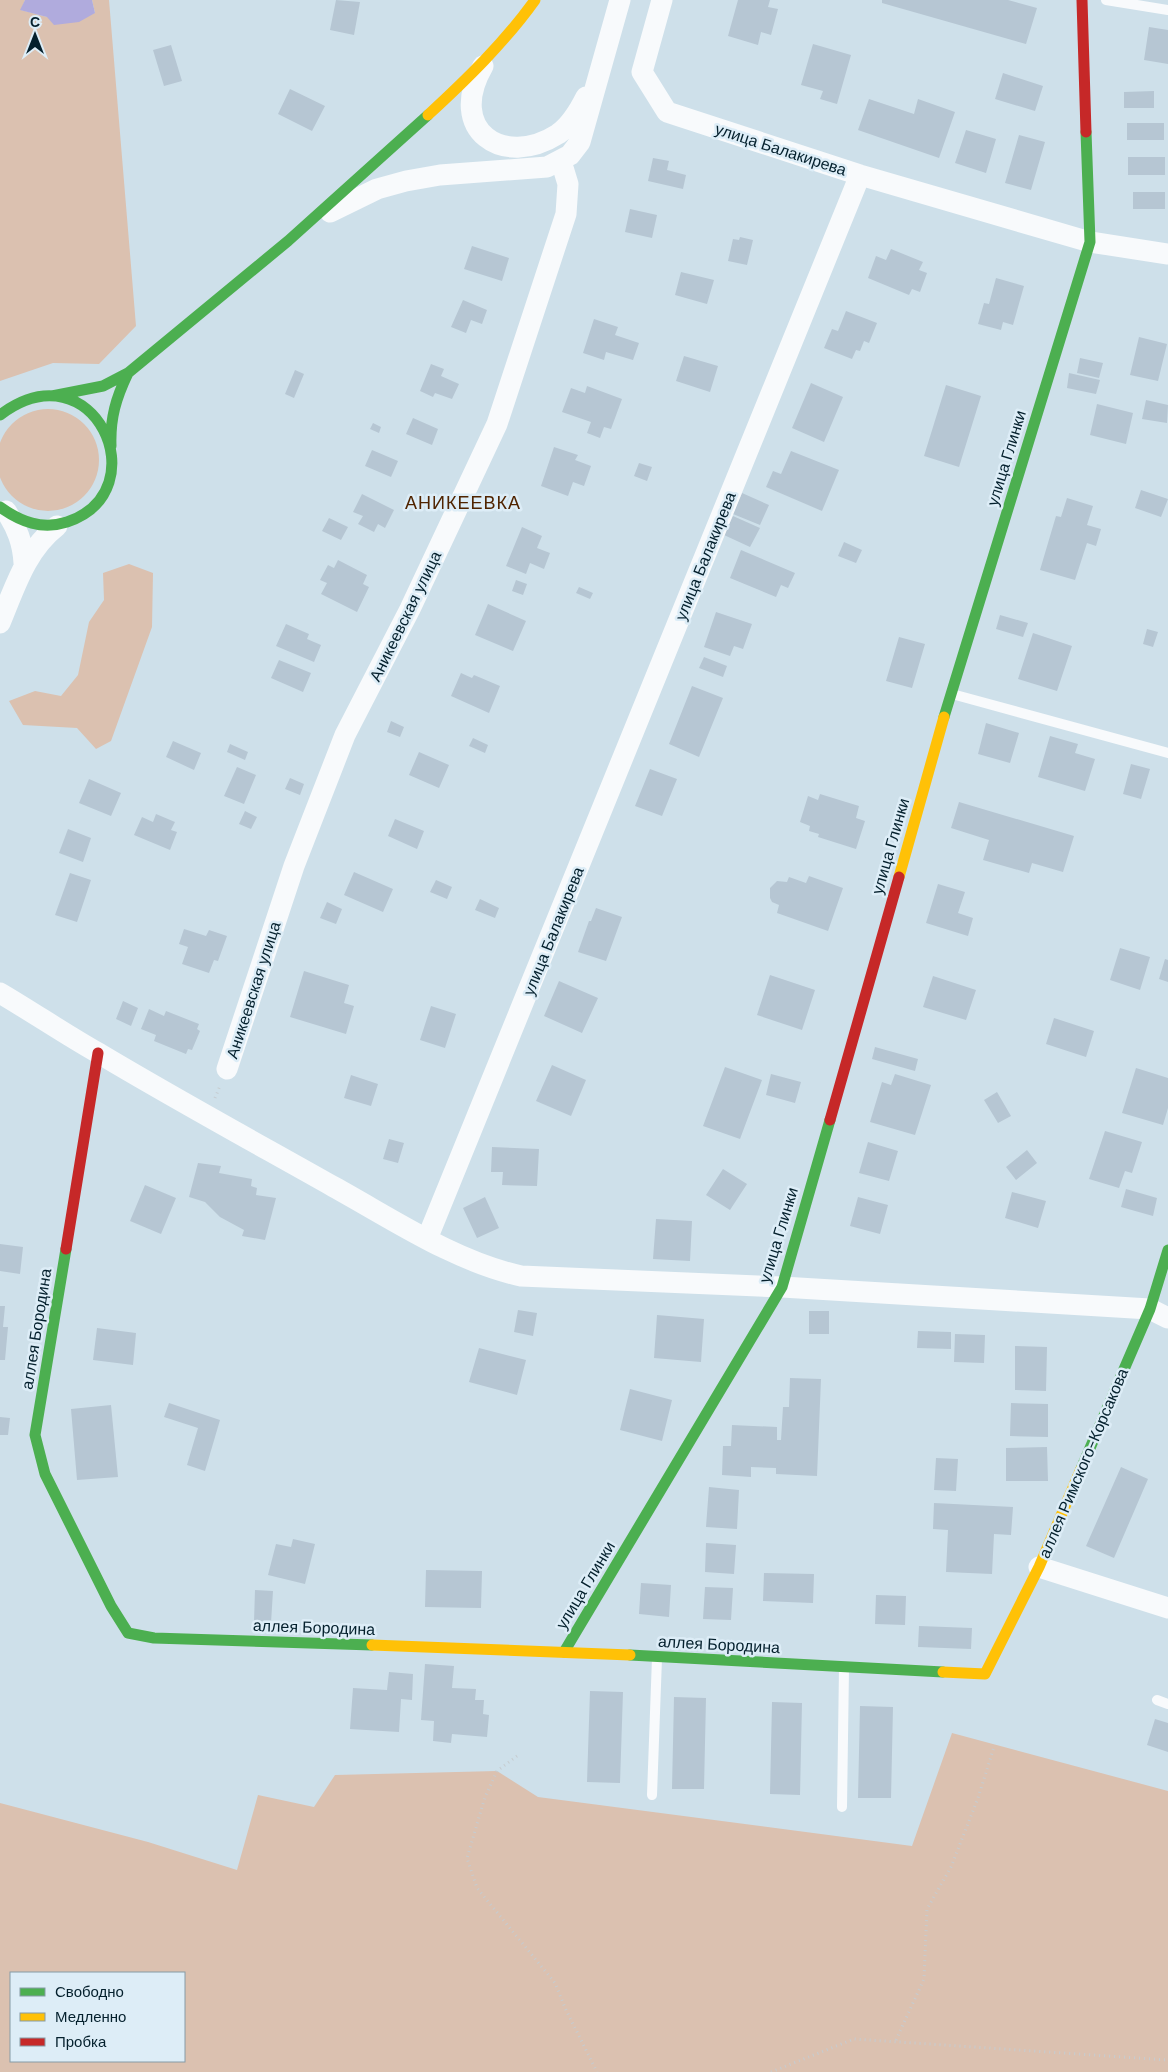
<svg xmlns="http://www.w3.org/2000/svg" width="1168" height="2072" font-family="'DM Sans',sans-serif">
	<rect width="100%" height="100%" fill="#cee0ea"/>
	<path fill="#dbc1b0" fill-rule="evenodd" d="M0,0H25L21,10L47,17L95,13L92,0H109L136,326L99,364L53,363L0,381Z
		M-3 460a51 51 0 1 1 102 0a51 51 0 1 1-102 0Z
		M129,564L153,573L152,627L111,741L96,749L77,728L23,725L9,701L35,691L61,696L78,675L89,622L104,600L103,573Z
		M952,1733L1168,1791V2072H0V1803L148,1842L237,1870L258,1795L314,1807L335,1775L497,1771L538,1797L912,1846ZM11,1973H184V2061H11Z"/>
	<path fill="#b0abdd" d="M25,0H92L95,13L79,22L54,25L47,17L20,10Z"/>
	<path fill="#b6c6d3" d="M336,0L360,2L354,35L330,30Z
		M738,0H770L768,7L778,9L771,35L761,32L758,45L728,36Z
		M882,0H1008L1037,8L1026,44L882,3Z
		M1149,27L1168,30V64L1144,60Z
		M813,44L851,55L837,104L820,99L823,91L801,85Z
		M171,45L182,81L164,86L153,50Z
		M1003,73L1043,86L1035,111L995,99Z
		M290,89L325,106L312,131L278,114Z
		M1154,91V108H1124V92Z
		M869,99L914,114L918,99L955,112L939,158L858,130Z
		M1127,123H1164V140H1127Z
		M966,130L996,139L986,173L955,163Z
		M1019,135L1045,142L1031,190L1005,183Z
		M1128,157H1165V175H1128Z
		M653,158L669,161L667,170L686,175L683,189L648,181Z
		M1133,192H1165V209H1133Z
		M630,209L657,215L652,238L625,232Z
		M740,237L753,240L747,265L728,261L733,239L739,240Z
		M472,246L509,258L502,281L464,269Z
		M891,249L923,262L919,270L927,273L920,292L912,289L909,295L868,278L876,256L886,260Z
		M681,272L714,280L707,304L675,295Z
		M996,278L1024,286L1013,325L1003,322L1001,330L978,324L984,303L989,304Z
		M463,300L487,310L482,324L471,320L466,333L451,327Z
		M846,311L877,323L869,343L864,341L860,351L856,350L852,359L824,348L832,329L838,331Z
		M594,319L618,327L615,335L639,343L633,360L606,352L604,360L583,353Z
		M1139,337L1167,344L1158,381L1130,375Z
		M684,356L718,366L710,392L676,381Z
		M1080,358L1103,363L1099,378L1077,373Z
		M431,364L444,369L441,376L459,384L452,399L435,393L433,397L420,391Z
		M295,370L304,374L294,398L285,394Z
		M1069,373L1100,380L1096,394L1067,388Z
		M811,383L843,397L824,442L792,428Z
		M946,385L981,396L959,467L924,456Z
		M587,386L622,399L611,429L604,427L600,438L587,433L591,422L562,412L571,388L585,393Z
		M1146,400L1168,405L1167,423L1142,419Z
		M1097,404L1133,413L1126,444L1090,435Z
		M413,418L438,429L432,445L406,434Z
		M373,423L381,427L379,433L370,429Z
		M554,447L578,455L575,460L591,466L584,486L573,482L568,496L541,486Z
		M372,450L398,461L391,477L365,466Z
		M791,451L839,470L822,511L766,487L773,471L781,474Z
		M639,463L652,467L647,481L634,476Z
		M1141,490L1168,499L1161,517L1135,508Z
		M742,493L769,505L760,525L733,514Z
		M362,494L394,510L385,528L378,524L374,532L358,524L363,516L353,512Z
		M1067,498L1093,506L1087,525L1101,529L1096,546L1087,543L1075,580L1040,570L1056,516L1061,517Z
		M733,516L760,528L750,547L724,535Z
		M329,518L348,527L341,540L322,531Z
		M522,527L542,536L537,548L550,553L544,569L530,563L526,574L506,566Z
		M844,542L862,550L856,563L838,556Z
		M741,550L795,573L788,588L781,585L776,597L730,578Z
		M338,560L367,575L363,584L369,587L357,612L321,594L327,583L320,580L328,565L334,568Z
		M516,580L527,584L523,595L512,591Z
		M579,587L593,593L590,599L576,593Z
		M488,604L526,621L513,651L475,635Z
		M716,612L752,624L743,649L734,646L730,656L704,647Z
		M1000,615L1028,623L1023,637L996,629Z
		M286,624L309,634L307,639L321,645L314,662L276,646Z
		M1147,629L1158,632L1153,647L1143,644Z
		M1033,633L1072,646L1057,691L1018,679Z
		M899,637L925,644L912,688L886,681Z
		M704,657L727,666L723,677L699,668Z
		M279,660L311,673L303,692L271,678Z
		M461,673L472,678L474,675L500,686L489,713L451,696Z
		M692,686L723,698L699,757L669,744Z
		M391,721L404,727L400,737L387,732Z
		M986,723L1019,733L1010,763L978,754Z
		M1050,736L1078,744L1075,753L1095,759L1085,791L1038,777Z
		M473,738L488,745L485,753L469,746Z
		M173,741L201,753L194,770L166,757Z
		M230,744L248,752L245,760L227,752Z
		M419,752L449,765L439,788L409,775Z
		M1131,764L1150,769L1141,799L1123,794Z
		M237,767L256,775L244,804L224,796Z
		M650,769L677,779L662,816L635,806Z
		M290,778L304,784L300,795L285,789Z
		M89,779L121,793L111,816L79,803Z
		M820,794L859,806L856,818L865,821L856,849L818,837L819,834L809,831L810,826L800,822L808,796L818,800Z
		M959,802L1074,836L1063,872L1032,863L1029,873L983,860L989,840L951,828Z
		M245,811L257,817L251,829L239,824Z
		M156,814L175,822L171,830L177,832L170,850L134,835L142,817L153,822Z
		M395,819L424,831L417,849L388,836Z
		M68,829L91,838L83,862L59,853Z
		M354,872L393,889L383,912L344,895Z
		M70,873L91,880L77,922L55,915Z
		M809,876L843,888L828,931L777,913L779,905L772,902L770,898V888L777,881L787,882L789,877L806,883Z
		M436,880L452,887L447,899L430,892Z
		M938,884L965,892L958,913L973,918L968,936L926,923Z
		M480,899L499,908L495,918L475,910Z
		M327,902L342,909L336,924L320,918Z
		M596,908L622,917L606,961L578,952L589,921H591Z
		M184,929L206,936L209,930L227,936L218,961L214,960L209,973L182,964L188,947L179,944Z
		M1120,948L1150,957L1140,990L1110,980Z
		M1165,959L1168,960V982L1159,979Z
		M304,971L349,985L344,1003L354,1006L346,1034L290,1017Z
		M770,975L815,990L802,1030L757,1015Z
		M933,976L976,990L966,1020L923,1007Z
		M559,981L598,998L582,1033L544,1016Z
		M123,1001L138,1008L131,1026L116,1019Z
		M431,1006L456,1014L445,1048L420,1040Z
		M149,1009L164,1016L166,1011L199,1024L197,1029L200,1031L192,1050L188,1049L186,1054L154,1041L156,1035L141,1029Z
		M1054,1018L1094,1031L1086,1057L1046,1044Z
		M875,1047L918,1059L915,1071L872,1059Z
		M552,1065L586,1080L571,1116L536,1101Z
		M725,1067L762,1080L740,1139L703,1126Z
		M1136,1068L1168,1078V1108L1163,1125L1122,1113Z
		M771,1074L801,1082L795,1103L766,1095Z
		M895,1074L931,1085L915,1135L870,1122L882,1082L891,1085Z
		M351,1075L378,1084L371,1106L344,1098Z
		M997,1092L1011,1116L998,1123L984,1100Z
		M1105,1131L1142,1142L1132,1173L1125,1171L1119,1188L1089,1179Z
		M389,1139L404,1143L398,1163L383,1159Z
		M868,1142L898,1151L889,1181L859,1173Z
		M492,1147L539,1149L537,1186L502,1185L503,1172H491Z
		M1027,1150L1037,1163L1016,1180L1006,1167Z
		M198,1163L221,1166L219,1173L252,1179L251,1186L257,1188L256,1195L276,1198L265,1240L242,1236L244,1230L220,1217L205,1202L189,1197Z
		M723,1169L747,1184L730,1210L706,1195Z
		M145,1185L176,1198L161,1234L130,1221Z
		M1126,1189L1157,1198L1153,1216L1121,1207Z
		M1012,1192L1046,1201L1038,1228L1005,1218Z
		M485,1197L499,1228L477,1238L463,1208Z
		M858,1197L888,1205L880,1234L850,1226Z
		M656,1219L692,1221L690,1261L653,1259Z
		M0,1244L23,1247L20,1274L0,1271Z
		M0,1306H5L3,1327H8L5,1360H0Z
		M518,1310L537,1313L533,1336L514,1332Z
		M809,1311H829V1334H809Z
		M657,1315L704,1319L701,1362L654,1358Z
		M97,1328L136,1333L133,1365L93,1360Z
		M918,1331L951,1332V1349L917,1348Z
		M955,1334L985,1335L984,1363L954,1362Z
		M1015,1346L1047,1347L1046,1391L1015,1390Z
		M479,1348L526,1360L517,1395L469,1382Z
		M790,1378L821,1379L817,1476L776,1474V1468L751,1467V1477L722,1475L723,1446H731L732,1425L777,1427V1440H781L783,1407H789Z
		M630,1389L672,1400L662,1441L620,1430Z
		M169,1403L220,1420L205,1471L187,1465L198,1428L164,1417Z
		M1011,1403L1048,1404V1437L1010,1436Z
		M111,1405L118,1477L77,1480L71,1409Z
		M0,1417L10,1418L8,1435H0Z
		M1047,1447L1048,1481H1006V1448Z
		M936,1458L958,1459L956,1491L934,1490Z
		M1121,1467L1148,1479L1114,1558L1086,1546Z
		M709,1487L739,1490L737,1529L706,1527Z
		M934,1503L1013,1507L1011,1535L994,1534L992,1574L946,1572L948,1530L933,1529Z
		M293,1539L315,1544L305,1584L268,1575L276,1544L291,1547Z
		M706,1543L736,1545L734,1574L705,1572Z
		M426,1570L482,1571L481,1608L425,1607Z
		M764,1573L814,1574L813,1603L763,1601Z
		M641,1583L671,1585L669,1617L639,1614Z
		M705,1587L733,1588L731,1620L703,1619Z
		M255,1590L273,1591L271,1623L254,1622Z
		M876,1595L906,1596L905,1625L875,1624Z
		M919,1626L972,1628L971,1649L918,1647Z
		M425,1664L454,1666L452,1688L476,1689L475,1700H484L483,1714L489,1715L487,1737L452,1734L451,1743L433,1741L434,1721L421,1720Z
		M389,1672L413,1674L412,1700L401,1699L399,1732L350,1729L353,1688L387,1690Z
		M590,1691L623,1692L620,1783L587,1782Z
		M674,1697L706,1698L704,1789H672Z
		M772,1702L802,1703L800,1795L770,1794Z
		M860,1706L893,1707L891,1798H858Z
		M1155,1719L1168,1723V1752L1147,1745Z"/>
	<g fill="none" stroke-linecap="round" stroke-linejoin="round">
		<path stroke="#c6ccd0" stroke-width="3" stroke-dasharray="1 4" stroke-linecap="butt" d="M215,1098L220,1086
			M517,1756L497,1771L485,1797L467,1858L477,1888L555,1983L566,2010L597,2072
			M896,2040L924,1979L927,1909L951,1867L978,1798L994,1747
			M771,2072L854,2039L1168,2060"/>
		<path stroke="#f8fafc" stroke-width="10" d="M1106,0L1168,10
			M952,694L1168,753
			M1157,1700L1168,1704
			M652,1795L657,1658
			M842,1807L844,1668"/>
		<path stroke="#f8fafc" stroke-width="21" d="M662,0L642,72L667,112L860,175L1090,242L1168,254
			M483,66C446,130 503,169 558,134C571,125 579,111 586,97
			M330,212L377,189L406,181L440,175L547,167L570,155L580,142L620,0
			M6,511C17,528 23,543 24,563
			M0,623C15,587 26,550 57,526
			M0,993C34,1013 66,1035 100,1054C177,1100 256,1143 334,1187C394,1220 454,1261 521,1276L782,1287L1150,1309L1168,1318
			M227,1069L294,866L345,735L410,609L497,424L566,214L568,184L561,161
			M427,1239L860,175
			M1039,1567L1168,1608"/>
		<path stroke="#4caf50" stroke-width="11" d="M52,396L103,386L128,373L288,241L428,115
			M0,415C94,344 160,491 67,522C42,530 21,522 0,507
			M111,446C110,418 116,398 128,373
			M944,717L1090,242L1086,132
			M66,1249L35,1435L45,1474L111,1606L128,1633L154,1638L372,1645
			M1081,1469L1150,1309L1168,1250
			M564,1652L782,1287L830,1120
			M630,1655L943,1672"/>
		<path stroke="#ffc107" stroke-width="11" d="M428,115C466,80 505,42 535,0
			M899,877L944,717
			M372,1645L630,1655
			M943,1672L985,1674L1039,1567L1081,1469"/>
		<path stroke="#c62828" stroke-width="11" d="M1082,0L1086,132
			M830,1120L899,877
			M66,1249L98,1053"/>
	</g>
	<g text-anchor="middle" stroke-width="5" stroke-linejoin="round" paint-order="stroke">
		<g font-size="16" fill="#04202d" stroke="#ddedf7">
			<text transform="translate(781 149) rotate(18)" y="6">улица Балакирева</text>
			<text transform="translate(1006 458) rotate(-73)" y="6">улица Глинки</text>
			<text transform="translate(705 556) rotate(-68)" y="6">улица Балакирева</text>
			<text transform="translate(405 616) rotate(-64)" y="6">Аникеевская улица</text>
			<text transform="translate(890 846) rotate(-74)" y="6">улица Глинки</text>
			<text transform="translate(553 931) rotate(-68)" y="6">улица Балакирева</text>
			<text transform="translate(253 990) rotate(-72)" y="6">Аникеевская улица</text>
			<text transform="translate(778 1235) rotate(-73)" y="6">улица Глинки</text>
			<text transform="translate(36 1329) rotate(-81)" y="6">аллея Бородина</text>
			<text transform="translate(1083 1463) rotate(-67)" y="6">аллея Римского-Корсакова</text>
			<text transform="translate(585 1585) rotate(-59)" y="6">улица Глинки</text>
			<text transform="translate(314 1627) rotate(2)" y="6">аллея Бородина</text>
			<text transform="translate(719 1644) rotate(3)" y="6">аллея Бородина</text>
		</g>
		<g font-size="18" letter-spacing="1" fill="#502400" stroke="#ddedf7">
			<text x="463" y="509">АНИКЕЕВКА</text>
		</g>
	</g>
	<rect x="10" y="1972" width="175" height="90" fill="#ddedf7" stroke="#869ba6"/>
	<rect x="20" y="1988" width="25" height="8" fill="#4caf50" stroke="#869ba6"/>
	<text x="55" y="1997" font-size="15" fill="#04202d">Свободно</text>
	<rect x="20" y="2013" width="25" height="8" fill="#ffc107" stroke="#869ba6"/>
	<text x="55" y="2022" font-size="15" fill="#04202d">Медленно</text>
	<rect x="20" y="2038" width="25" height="8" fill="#c62828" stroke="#869ba6"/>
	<text x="55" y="2047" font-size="15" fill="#04202d">Пробка</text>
	<g transform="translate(35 35)" stroke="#ddedf7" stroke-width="4" paint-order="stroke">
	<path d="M0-4L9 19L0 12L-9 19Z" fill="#04202d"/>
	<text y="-8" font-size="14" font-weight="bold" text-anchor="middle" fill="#04202d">С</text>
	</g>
</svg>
